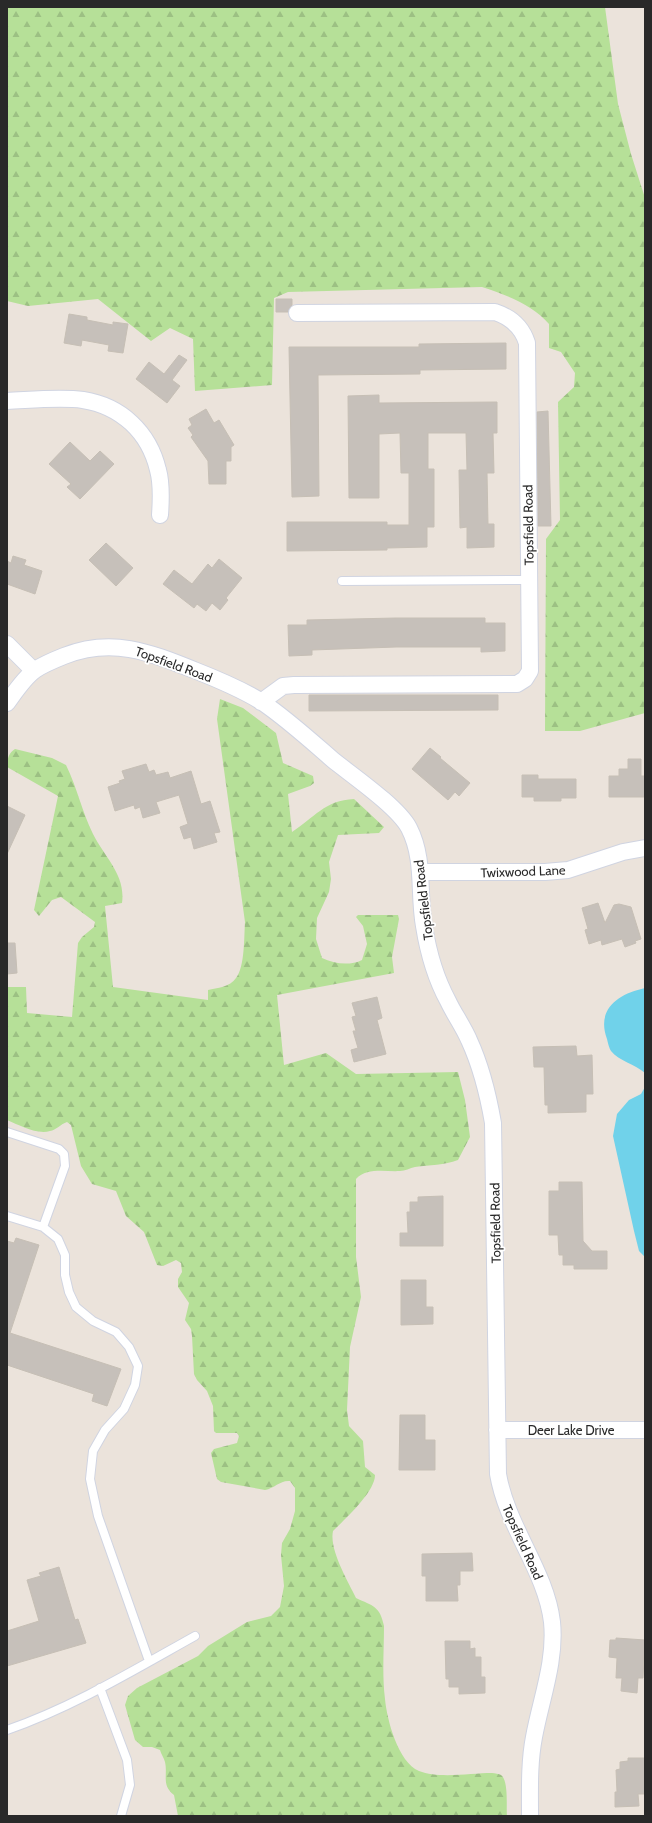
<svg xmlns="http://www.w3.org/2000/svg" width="652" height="1823" font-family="Cabin,sans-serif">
	<defs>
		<pattern id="forest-firs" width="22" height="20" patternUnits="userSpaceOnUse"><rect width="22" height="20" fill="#b6e098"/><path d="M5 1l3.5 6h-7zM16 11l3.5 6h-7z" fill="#9cc083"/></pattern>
	</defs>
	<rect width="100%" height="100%" fill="#ebe3db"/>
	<path fill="url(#forest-firs)" d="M7,7H605L618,104L631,154L645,198V713L580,731H545L546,539L560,520L558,402L574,387L575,373L561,352L549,348V324C532,304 506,295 482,287L288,292L274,298L272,385L195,391L193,339L170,328L151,341L98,299L28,306L7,301Z
		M220,699L243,708L276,733L283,763L313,776L314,783L310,786L288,794L292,832C314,818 325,800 354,799L384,827L379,833L338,835L329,862L331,879L329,892L317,918L316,939L322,958C334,964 350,966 362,960L367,944L363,926L356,917L358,915H398L399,919L392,957L394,973L277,995L284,1065L326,1053L356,1074L458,1072L465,1100L470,1137L458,1160C444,1165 430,1165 415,1167C410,1168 405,1171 400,1171C386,1172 367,1167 356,1179V1257L361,1297L350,1347L347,1410L349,1426L363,1441L365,1467L375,1475C375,1492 345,1519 333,1531C329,1550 348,1581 356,1598C373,1606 380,1606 384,1626C384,1650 382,1675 385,1699C387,1720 398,1762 419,1771C439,1779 471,1773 492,1773C495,1773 499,1774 501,1775C509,1781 506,1807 507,1816H178L174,1795C161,1785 168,1775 165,1762C164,1758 161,1754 160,1750L152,1747H143L135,1740L125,1705L128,1696L137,1688L198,1656L208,1646L247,1622L271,1616L280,1607L284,1586L281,1555L282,1543L290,1529L295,1511V1488L290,1481C280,1480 275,1488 265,1490L221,1482L217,1479L211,1453L214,1449L237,1443L239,1436L237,1433H216L214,1431L213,1406L207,1391L197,1380L194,1374L192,1336L191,1329L185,1320L189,1303L178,1287V1279L182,1272L181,1263L176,1260L163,1266L157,1265L144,1232L126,1216L116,1191L92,1184L81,1166L71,1125L67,1122C61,1124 56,1130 50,1131C37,1135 19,1125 7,1120V987H26L27,1013L72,1017L78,943L82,937L94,927L95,922L61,897L52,900L39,916L34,910L58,796L7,767C7,761 8,753 15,749L52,758L66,765C77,787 82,812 93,834C105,858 126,875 122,903L105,906L113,987L208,1000V990C217,988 230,987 236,978C245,967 244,936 245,922L217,719Z"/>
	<path fill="#70d2ea" d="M645,988V1073C635,1064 619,1061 611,1051C609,1048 608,1043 607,1039C596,1009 618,994 645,988Z
		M645,1087V1257L639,1251L634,1231L613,1136L617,1114L629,1100L641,1094Z"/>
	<path fill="#c6c0ba" stroke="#c6bfb5" d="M276,299H292V305L288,312H276Z
		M69,314L87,317V320L113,325V322L128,324L123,353L108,351L109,345L82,340L81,346L64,343Z
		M506,343V369L420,370V374L318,375L319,496L292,497L289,347H419V344Z
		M179,355L187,360L172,380L180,386L167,403L136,379L149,362L164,374Z
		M379,395V403L497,402V433H493L494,473H487L488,524H494V547L467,548V527L460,528L459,470H467L466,433H428V469H434V527H427V547L387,548V550L287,551V522H387V525H409V473H401L400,433L379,434V498H349L348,396Z
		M206,409L214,423L219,420L234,445L231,447V461H226V484H209L208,461L191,437L193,435L188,428L192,425L189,419Z
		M548,411L551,526H538L537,412Z
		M70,442L90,461L100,451L114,464L80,499L67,487L71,484L49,464Z
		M106,543L133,568L116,586L89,560Z
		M13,556L26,560L24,565L42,571L35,594L7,584V561L11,563Z
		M219,559L242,578L226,598L228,600L220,610L212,603L206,611L197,604L194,608L163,584L174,570L192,584L208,564L212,568Z
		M396,618H485V623H505V651L481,652V647H396L312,650V655L289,656L288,625H307V620Z
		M309,695H498V710L309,711Z
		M430,748L441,757L440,758L470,783L459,796L455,792L448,800L412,769Z
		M628,759H641V776H645V797H609V776H619V769H628Z
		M146,764L149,772L154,770L156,775L168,772L170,778L191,771L201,804L210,801L220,832L214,833L217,842L194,849L191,837L184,839L180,827L188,824L179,795L156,802L160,813L143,818L140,807L135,809L134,805L115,811L108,787L120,783L119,781L125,779L122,771Z
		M522,775H538V779H576V798H561V801H534V797H522Z
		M7,806L25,815L7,854Z
		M598,903L605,923L614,905L619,904L631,907L641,939L635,941L636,943L625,947L622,939L602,945L601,940L589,944L585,930L588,929L582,908Z
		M7,943H15L17,973L7,974Z
		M377,997L382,1018L377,1020L386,1054L354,1062L351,1050L358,1048L353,1031H356L352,1017L356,1016L352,1003Z
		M576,1046L577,1056L592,1055L593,1094H586V1112L548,1113V1105H545L544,1067H534L533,1047Z
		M559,1182H582L583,1241L592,1251H607V1269H574V1265H563V1255H559L558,1235H549V1191H559Z
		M443,1196V1246H400V1233H408L407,1212H410V1202H418V1197Z
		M16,1238L39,1245L10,1333L121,1369L107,1406L92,1401L94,1394L7,1365V1241L14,1243Z
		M401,1280H426V1307H433V1324L401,1325Z
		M400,1415H425V1440H435V1470H399Z
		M472,1553L473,1571H460V1585H457L458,1601H426V1576H422V1554Z
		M59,1567L75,1620L78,1619L86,1643L7,1666V1631L39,1621L27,1580L41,1576L39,1573Z
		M616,1638L645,1640L643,1678H638L637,1693L621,1691L622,1678H616L617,1658L609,1657L610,1640H616Z
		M445,1641H470V1649L475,1648V1657H481V1677H485V1693L459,1694V1687H449V1679H446Z
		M628,1758H645V1794H638L639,1806L615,1807V1792H617L616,1770L620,1769V1762L628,1761Z"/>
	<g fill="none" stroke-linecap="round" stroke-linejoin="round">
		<g stroke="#d0d4e1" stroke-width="10">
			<path id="service" d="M342,581L529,580
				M7,1132L59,1149L64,1154L65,1166L43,1227
				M7,1216L43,1227L58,1239L65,1255V1275L69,1292L76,1307L93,1321L116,1332L129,1347L138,1366L135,1385L124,1409L105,1430L93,1451L90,1479L98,1516L149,1661
				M100,1688L127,1760L130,1785L121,1816
				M7,1730C73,1707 134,1670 195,1636"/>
		</g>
		<g stroke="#d0d4e1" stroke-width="18">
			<path id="minor" d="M7,401C31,400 60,397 83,400C121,406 149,432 158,470C162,484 161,501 160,515
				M7,644L34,671
				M261,702L283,686L294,685L517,684L525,679L530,671L527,343C522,327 510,317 495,312L297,313
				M7,703C15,692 24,678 35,670C44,664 54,660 64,656C112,637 149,652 194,670C217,679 241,689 262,702C287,719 310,740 333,760C353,776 398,807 409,828C425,859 418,893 424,926C428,951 436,979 448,1001C454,1014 463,1026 469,1040C481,1066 488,1094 493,1123L498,1474C507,1527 546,1571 552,1622C556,1661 541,1699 534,1737C529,1763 530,1790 530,1816
				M421,872H545L568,870L623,852L645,848
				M497,1430H645"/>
		</g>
		<use href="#service" stroke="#fff" stroke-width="8"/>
		<use href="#minor" stroke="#fff" stroke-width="16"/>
	</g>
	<g text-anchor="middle" stroke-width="3.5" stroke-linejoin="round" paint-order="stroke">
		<g font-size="13" fill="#292929" stroke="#fff">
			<text transform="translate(528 525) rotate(-91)" y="5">Topsfield Road</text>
			<text transform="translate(174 664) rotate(20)" y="5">Topsfield Road</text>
			<text transform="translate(523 871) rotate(-2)" y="5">Twixwood Lane</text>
			<text transform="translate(423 900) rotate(-97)" y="5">Topsfield Road</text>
			<text transform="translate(495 1223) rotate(-91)" y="5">Topsfield Road</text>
			<text x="571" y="1435">Deer Lake Drive</text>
			<text transform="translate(523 1542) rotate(66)" y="5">Topsfield Road</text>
		</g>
	</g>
	<rect width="652" height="1823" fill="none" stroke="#292929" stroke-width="16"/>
</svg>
